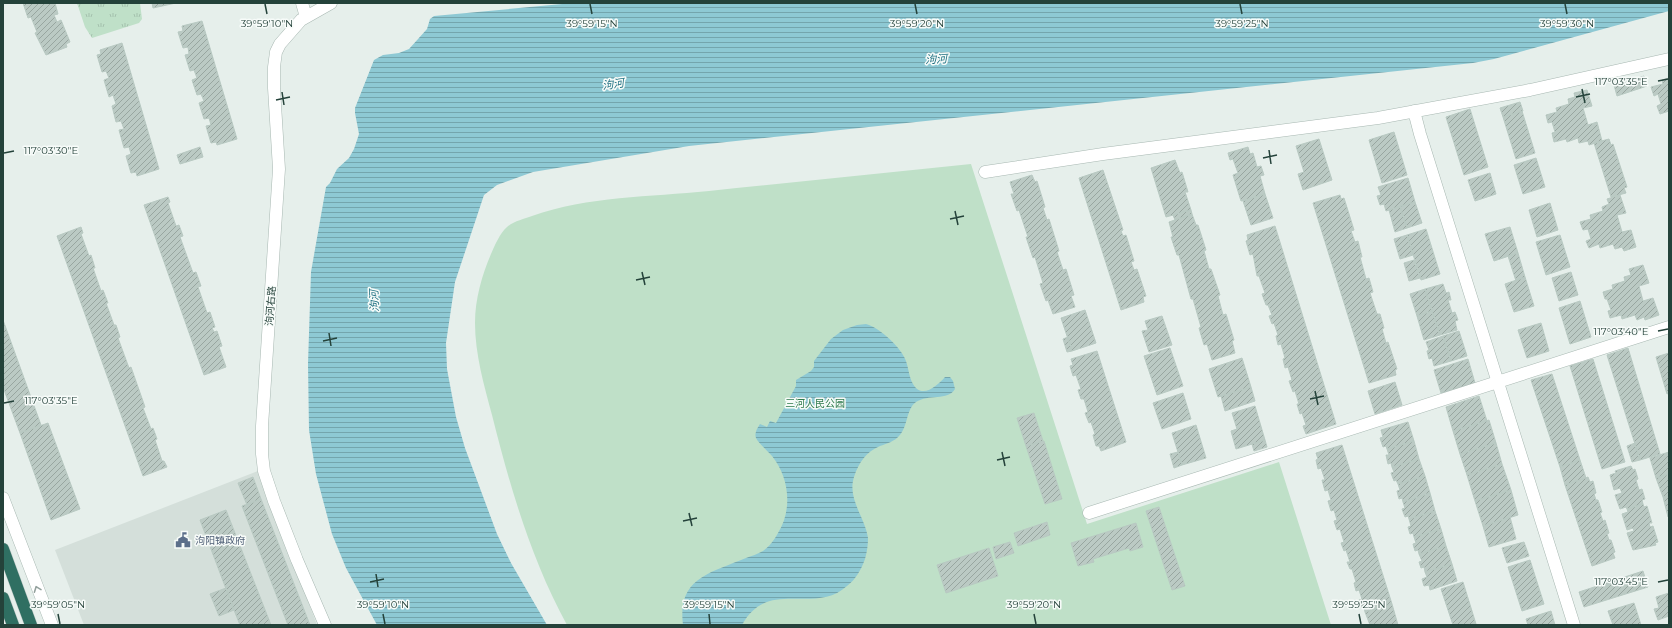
<svg xmlns="http://www.w3.org/2000/svg" width="1672" height="628" font-family="Montserrat,'Noto Sans SC',sans-serif">
	<defs>
		<pattern id="grass-tufts" width="24" height="20" patternUnits="userSpaceOnUse"><rect width="24" height="20" fill="#bfe0c8"/><path d="M3 7l-1-3M5 7V3M7 7l1-3M15 17l-1-3M17 17v-4M19 17l1-3" fill="none" stroke="#a4c1ad"/></pattern>
		<pattern id="water-rules" width="6" height="5" patternUnits="userSpaceOnUse"><rect width="6" height="5" fill="#8ec9d4"/><path d="M0 2.5h6" fill="none" stroke="#74a5ad"/></pattern>
		<pattern id="building-hatch" width="6" height="6" patternUnits="userSpaceOnUse"><rect width="6" height="6" fill="#bbcac4"/><path d="M-1 1l2-2M0 6l6-6M5 7l2-2" fill="none" stroke="#98a6a0"/></pattern>
	</defs>
	<rect width="100%" height="100%" fill="#e6efeb"/>
	<path fill="#d4dfda" d="M258,471L317,625H84L55,550Z"/>
	<path fill="url(#grass-tufts)" d="M77,3H140L142,19L139,23L92,38L85,27Z"/>
	<path fill="#bfe0c8" d="M971,164L1087,524L1279,462L1331,625H567C531,559 510,487 492,415C484,385 475,354 475,323C475,299 482,275 491,254C495,245 500,233 507,227C514,221 524,219 532,216C588,196 650,197 709,191C796,182 884,173 971,164Z"/>
	<path fill="url(#water-rules)" d="M573,3H1669V11L1494,59L1473,63L689,146L533,172L497,185L484,195L455,282L446,343L447,369L456,417L465,448L497,534L511,563L547,625H377L346,568L332,534L316,474L309,430L308,364L311,272L326,187L330,183L337,169L349,158L354,149L359,134L355,113V108L374,60L383,55L399,53L409,49L427,29L430,19L434,16Z
		M866,324C878,327 897,344 903,355C909,364 908,376 913,384C922,400 938,385 945,377H950L953,381L955,389C948,401 928,394 916,402C906,409 908,427 899,436C895,441 886,444 880,446C866,452 859,462 854,477C847,499 865,517 868,538C868,545 867,552 865,559C861,570 856,579 847,586C814,616 768,577 742,625H683C677,578 710,573 746,558C751,556 758,554 763,551C769,547 775,539 778,533C793,509 789,477 772,456C767,450 759,444 756,438C754,433 758,427 760,424L767,427L770,421L776,423L796,386V380L811,371L814,367V361L831,339L843,330L857,325Z"/>
	<path fill="url(#building-hatch)" stroke="#b8c9c2" d="M23,3H55L58,14L54,15L57,22L61,20L70,42L66,44L67,47L46,55L35,33L37,32L31,17L28,18Z
		M152,3H176L153,8Z
		M202,21L237,139L217,145L216,142L211,143L206,126L211,125L209,118L204,119L199,103L204,101L201,94L197,95L192,80L197,78L194,70L190,71L185,55L189,54L188,47L183,48L178,32L183,31L182,26Z
		M122,43L159,169L137,176L136,172L131,173L126,156L131,154L129,147L124,148L119,130L124,129L121,121L116,122L112,106L116,104L113,95L109,97L104,80L109,78L106,71L102,72L97,55L101,54L100,50Z
		M1644,76L1647,86L1617,96L1614,85Z
		M1669,78V111L1660,114L1657,106L1661,104L1658,94L1654,96L1651,87L1663,84L1662,80Z
		M1587,90L1592,106L1583,108L1588,125L1597,122L1602,141L1589,145L1588,141L1579,143L1578,138L1567,142L1566,139L1554,142L1552,133L1555,132L1552,122L1548,123L1546,115L1557,112L1556,108L1569,104L1568,99L1575,97L1574,93Z
		M1520,102L1523,111L1503,117L1500,108Z
		M1470,109L1488,167L1464,175L1446,117Z
		M1522,111L1535,153L1516,159L1503,117Z
		M1394,132L1407,175L1382,183L1369,140Z
		M1319,139L1332,180L1303,190L1298,174L1304,172L1296,146Z
		M1609,139L1611,145L1613,144L1627,187L1624,188L1626,193L1611,197L1594,143Z
		M200,147L203,157L180,164L177,155Z
		M1248,147L1250,154L1253,153L1257,167L1261,166L1264,175L1260,176L1265,194L1241,201L1233,175L1238,173L1233,159L1230,160L1228,153Z
		M1536,158L1545,187L1523,194L1514,165Z
		M1175,160L1180,173L1182,172L1188,192H1185L1191,210L1166,217L1151,168Z
		M1103,170L1123,230L1121,231L1123,236L1126,235L1134,261L1131,262L1134,270L1137,269L1146,296L1143,297L1144,302L1121,310L1079,178Z
		M1490,173L1496,194L1475,201L1468,180Z
		M1032,175L1035,182L1037,181L1045,207L1043,208L1047,220L1049,219L1059,251L1057,252L1063,270L1066,269L1074,295L1071,296L1075,307L1053,314L1048,300L1046,301L1040,284L1043,283L1035,257L1033,258L1026,237H1028L1019,210L1017,211L1011,194H1014L1010,182Z
		M1408,178L1415,202L1386,211L1384,204L1380,205L1377,196L1381,195L1378,187Z
		M1265,194L1273,218L1251,225L1243,201Z
		M1340,195L1341,199L1344,198L1354,230L1351,231L1355,242L1358,241L1362,257H1360L1366,279L1369,278L1373,292L1370,293L1377,314H1380L1384,328L1382,329L1386,343L1388,342L1397,369L1395,370L1396,375L1369,383L1313,203Z
		M1620,195L1626,213L1617,215L1622,232L1631,230L1636,247L1624,251L1622,247L1615,249L1613,244L1600,248L1599,244L1589,248L1586,241L1591,239L1588,229L1583,230L1580,222L1591,219L1590,215L1603,211L1602,207L1609,204L1607,199Z
		M168,197L170,202L168,203L176,226L179,225L183,236L180,237L193,273L196,272L201,286L198,287L207,313L210,312L215,327L212,328L214,332L217,331L222,346L219,347L226,367L204,375L144,205Z
		M1415,202L1422,223L1407,228L1400,206Z
		M1550,203L1558,230L1537,237L1529,210Z
		M1400,206L1407,228L1395,232L1389,210Z
		M1191,210L1192,214L1175,220L1173,215Z
		M1192,214L1196,225H1198L1206,250L1204,251L1209,269H1211L1220,295L1218,296L1223,315L1226,314L1234,340L1232,341L1235,353L1212,360L1207,344L1204,345L1199,328L1201,327L1193,299H1191L1179,255H1177L1171,237H1173L1169,222Z
		M1275,226L1336,424L1306,434L1303,426L1306,425L1302,413L1300,414L1297,404H1299L1295,391L1293,392L1289,381L1292,380L1288,367L1285,368L1283,359L1285,358L1281,344L1278,345L1276,336L1278,335L1274,323L1272,324L1269,316L1272,315L1268,305H1266L1262,294L1265,293L1259,276H1257L1253,254L1250,255L1246,241L1248,240L1247,235Z
		M81,227L83,233L81,234L89,256L91,255L95,268H93L101,291L103,290L108,303H106L114,325H116L120,337L118,338L129,368L131,367L145,407L143,408L151,429L153,428L157,439L155,440L162,461H164L167,467L143,476L57,236Z
		M1510,227L1518,253L1494,261L1485,234Z
		M1426,229L1440,274L1421,280L1407,235Z
		M1407,235L1413,255L1400,259L1394,239Z
		M1560,235L1570,267L1546,275L1536,242Z
		M1518,253L1525,277L1516,281L1508,256Z
		M1414,260L1420,278L1409,281L1404,263Z
		M1643,265L1649,283L1639,286L1643,301L1653,298L1659,315L1645,320L1644,317L1637,320L1635,315L1622,319L1621,315L1610,318L1608,311L1611,310L1607,299H1605L1603,292L1613,289L1612,285L1625,281L1624,277L1631,275L1629,269Z
		M1571,272L1578,295L1559,301L1552,278Z
		M1525,277L1534,306L1514,312L1505,284Z
		M1443,284L1446,293L1449,292L1451,300H1448L1452,313L1455,312L1458,320L1455,321L1457,330L1440,335L1425,289Z
		M1425,289L1432,311L1417,316L1410,294Z
		M1580,301L1591,337L1570,344L1559,308Z
		M1085,310L1096,343L1072,351L1061,318Z
		M1432,311L1440,335L1424,340L1417,316Z
		M1162,316L1172,345L1149,352L1142,331L1148,330L1145,321Z
		M3,320L41,425L20,433L3,387Z
		M1541,323L1549,351L1527,358L1518,330Z
		M1459,331L1467,356L1451,361L1443,336Z
		M1443,336L1451,361L1434,366L1432,358L1429,359L1427,351L1429,350L1426,342Z
		M1068,337L1072,351L1067,352L1063,339Z
		M1170,348L1183,386L1157,395L1144,356Z
		M1628,348L1660,454L1640,460L1607,355Z
		M1097,351L1126,442L1101,451L1099,446H1096L1093,435L1095,434L1091,422L1089,423L1085,413L1088,412L1084,399H1081L1078,390L1081,389L1076,375L1073,376L1070,366L1073,365L1071,359Z
		M1669,353V393L1667,394L1656,357Z
		M1242,358L1251,387L1218,397L1209,369Z
		M1468,359L1475,383L1441,393L1434,370Z
		M1593,359L1625,462L1602,469L1570,366Z
		M1552,374L1580,460L1560,467L1531,380Z
		M1395,382L1402,405L1375,414L1368,391Z
		M1251,387L1255,401L1225,411L1221,396Z
		M1183,393L1191,419L1162,429L1153,403Z
		M1479,396L1487,421L1453,431L1446,407Z
		M1255,406L1265,440L1236,449L1231,431L1237,429L1232,413Z
		M1034,413L1043,441L1026,446L1017,418Z
		M1489,420L1496,443L1460,454L1453,431Z
		M1408,422L1414,441L1387,449L1386,446L1383,447L1380,438L1383,437L1381,430Z
		M48,423L80,509L51,520L20,433Z
		M1196,425L1206,458L1182,465L1172,433Z
		M1265,440L1267,447L1254,451L1252,444Z
		M1044,441L1062,499L1045,504L1026,446Z
		M1414,441L1419,459L1392,467L1391,463L1388,464L1386,455H1389L1387,449Z
		M1496,443L1502,464L1467,475L1460,454Z
		M1635,443L1640,460L1632,462L1627,446Z
		M1342,445L1392,604L1365,612L1364,607L1362,608L1359,600L1362,599L1359,590L1356,591L1354,583L1356,582L1352,569H1350L1347,562H1350L1346,550L1344,551L1341,543L1344,542L1340,529L1337,530L1334,521L1337,520L1334,510L1331,511L1328,501L1331,500L1328,490L1325,491L1322,480H1325L1321,468L1318,469L1316,460L1318,459L1316,453Z
		M1178,452L1182,465L1174,468L1170,454Z
		M1669,452V474L1656,478L1650,458Z
		M1419,459L1425,476L1398,484L1396,480L1394,481L1391,473L1394,472L1392,467Z
		M1580,460L1586,478L1565,485L1560,467Z
		M1502,464L1511,490L1475,501L1467,475Z
		M1631,466L1633,470L1635,469L1638,479L1636,480L1639,490L1642,489L1645,499L1642,500L1643,504L1627,509L1626,507L1620,509L1615,495L1622,493L1620,488L1614,490L1610,475L1616,473L1615,471Z
		M1669,474V495L1663,497L1656,478Z
		M1425,476L1430,493L1403,502L1402,498L1399,499L1397,491L1400,490L1398,484Z
		M253,477L261,499L247,505L238,483Z
		M1588,477L1590,482L1593,481L1596,493L1594,494L1596,500H1598L1602,512L1600,513L1603,521L1605,520L1609,533L1607,534L1609,540H1611L1615,552L1613,553L1615,558L1592,566L1565,485Z
		M1511,490L1518,515L1483,526L1475,501Z
		M1430,493L1435,511L1409,519L1408,516L1405,517L1402,509L1405,508L1403,502Z
		M1669,495V517H1668L1663,497Z
		M261,499L310,625H288L242,506Z
		M1643,504L1644,507L1647,506L1652,523H1649L1650,527L1653,526L1658,542L1655,543L1656,545L1633,550L1627,533L1634,531L1633,528L1627,530L1622,514L1628,512L1627,509Z
		M1159,507L1185,586L1172,590L1146,511Z
		M226,510L271,625H240L234,610L200,520Z
		M1435,511L1441,529L1414,537L1413,533L1410,534L1408,527L1411,526L1409,519Z
		M1510,517L1516,539L1489,547L1483,526Z
		M1047,522L1050,535L1018,546L1014,533Z
		M1136,523L1143,547L1130,551L1129,548L1093,559L1094,562L1078,566L1071,543Z
		M1441,529L1446,546L1419,554L1418,550L1415,551L1413,544L1416,543L1414,537Z
		M1010,542L1014,553L996,559L993,547Z
		M1524,542L1529,556L1507,563L1502,548Z
		M1446,546L1452,564L1425,572L1424,567L1421,568L1419,562L1422,561L1419,554Z
		M989,548L998,576L946,593L937,565Z
		M1530,560L1544,604L1522,611L1508,567Z
		M1452,564L1457,581L1430,590L1429,585L1424,586L1422,579L1427,577L1425,572Z
		M1643,571L1648,587L1584,607L1579,592Z
		M1463,582L1476,624L1474,625H1453L1441,589Z
		M226,588L234,610L219,616L210,594Z
		M1669,593V616L1658,620L1654,609L1659,608L1656,597Z
		M1634,603L1641,625H1613L1608,611Z
		M1392,604L1398,625H1370L1365,612Z
		M1551,611L1555,625H1528L1526,619Z"/>
	<g fill="none" stroke-linecap="round" stroke-linejoin="round">
		<g stroke="#a8b8b2" stroke-width="13">
			<path id="minor" d="M302,3L306,17
				M1414,111L1420,134L1574,625
				M985,172L1103,154L1378,118L1530,90L1669,59
				M3,498L52,625
				M1089,513L1669,327
				M325,625L297,560L274,501L264,471L262,454V426L279,169L274,88V67L276,52L280,44L301,20L331,3"/>
		</g>
		<g stroke="#c2cac8" stroke-width="13">
			<path id="highway" d="M3,549L31,625
				M3,598L13,625"/>
		</g>
		<use href="#minor" stroke="#fff" stroke-width="12"/>
		<use href="#highway" stroke="#2f6f62" stroke-width="12"/>
	</g>
	<defs><path id="oneway-chevron" d="M-2-3.5L2.5 0L-2 3.5" fill="none" stroke-width="1.6" stroke-linecap="round" stroke-linejoin="round"/></defs>
	<use stroke="#92a09c" href="#oneway-chevron" transform="translate(37 589) rotate(-111)"/>
	<path fill="none" stroke="#24423a" stroke-width="1.5" d="M265,4L267,14M590,4L592,14M915,4L917,14M1240,4L1242,14M1565,4L1567,14M1658,81L1668,79M1582,89L1585,103M282,92L284,105M1576,97L1590,94M276,100L290,97M1269,150L1271,164M4,153L14,151M1263,158L1277,155M955,211L958,225M950,219L964,216M642,272L645,285M636,280L650,277M1658,331L1668,329M329,333L331,346M323,341L337,338M1315,391L1318,405M1310,399L1324,396M4,403L14,401M1002,452L1005,466M997,460L1010,457M689,513L692,526M683,521L697,518M376,574L378,587M370,582L384,579M1658,582L1668,580M58,614L60,624M383,614L385,624M709,614L710,624M1034,614L1036,624M1359,614L1361,624"/>
	<defs>
		<g id="civic-bare" transform="scale(1.2)"><path d="M-.6-6.5H3V-4.5H.6V-3L4-1V1h2V6H-6V1h2V-1L-.6-3ZM-1.2 2.5V6h2.4V2.5Z" fill="#5c6f8a" stroke="#f7fbf9" stroke-width="2.5" paint-order="stroke"/></g>
	</defs>
	<g fill-rule="evenodd">
		<use href="#civic-bare" x="183" y="540"/>
	</g>
	<g text-anchor="middle" stroke-width="3" stroke-linejoin="round" paint-order="stroke">
		<g font-size="10" fill="#24423a" stroke="#f7fbf9">
			<text transform="translate(270 306) rotate(-86)" y="4">泃河右路</text>
		</g>
		<g font-size="10" fill="#2d7a4b" stroke="#f7fbf9">
			<text x="815" y="407">三河人民公园</text>
		</g>
		<g font-size="10" fill="#4e5e75" stroke="#f7fbf9" text-anchor="start">
			<text x="195" y="544">泃阳镇政府</text>
		</g>
		<g font-size="11" font-style="italic" fill="#1c6f80" stroke="#f7fbf9">
			<text transform="translate(936 59) rotate(-3)" y="4">泃河</text>
			<text transform="translate(613 84) rotate(-8)" y="4">泃河</text>
			<text transform="translate(374 301) rotate(-92)" y="4">泃河</text>
		</g>
	</g>
	<g font-size="10" text-anchor="middle" fill="#24423a" stroke="#f7fbf9" stroke-width="3" stroke-linejoin="round" paint-order="stroke">
		<text x="592" y="27">39°59'15"N</text>
		<text x="1242" y="27">39°59'25"N</text>
		<text x="267" y="27">39°59'10"N</text>
		<text x="917" y="27">39°59'20"N</text>
		<text x="1567" y="27">39°59'30"N</text>
		<text x="1621" y="85">117°03'35"E</text>
		<text x="51" y="154">117°03'30"E</text>
		<text x="1621" y="335">117°03'40"E</text>
		<text x="51" y="404">117°03'35"E</text>
		<text x="1621" y="585">117°03'45"E</text>
		<text x="58" y="608">39°59'05"N</text>
		<text x="383" y="608">39°59'10"N</text>
		<text x="709" y="608">39°59'15"N</text>
		<text x="1034" y="608">39°59'20"N</text>
		<text x="1359" y="608">39°59'25"N</text>
	</g>
	<rect width="1672" height="628" fill="none" stroke="#24423a" stroke-width="8"/>
</svg>
